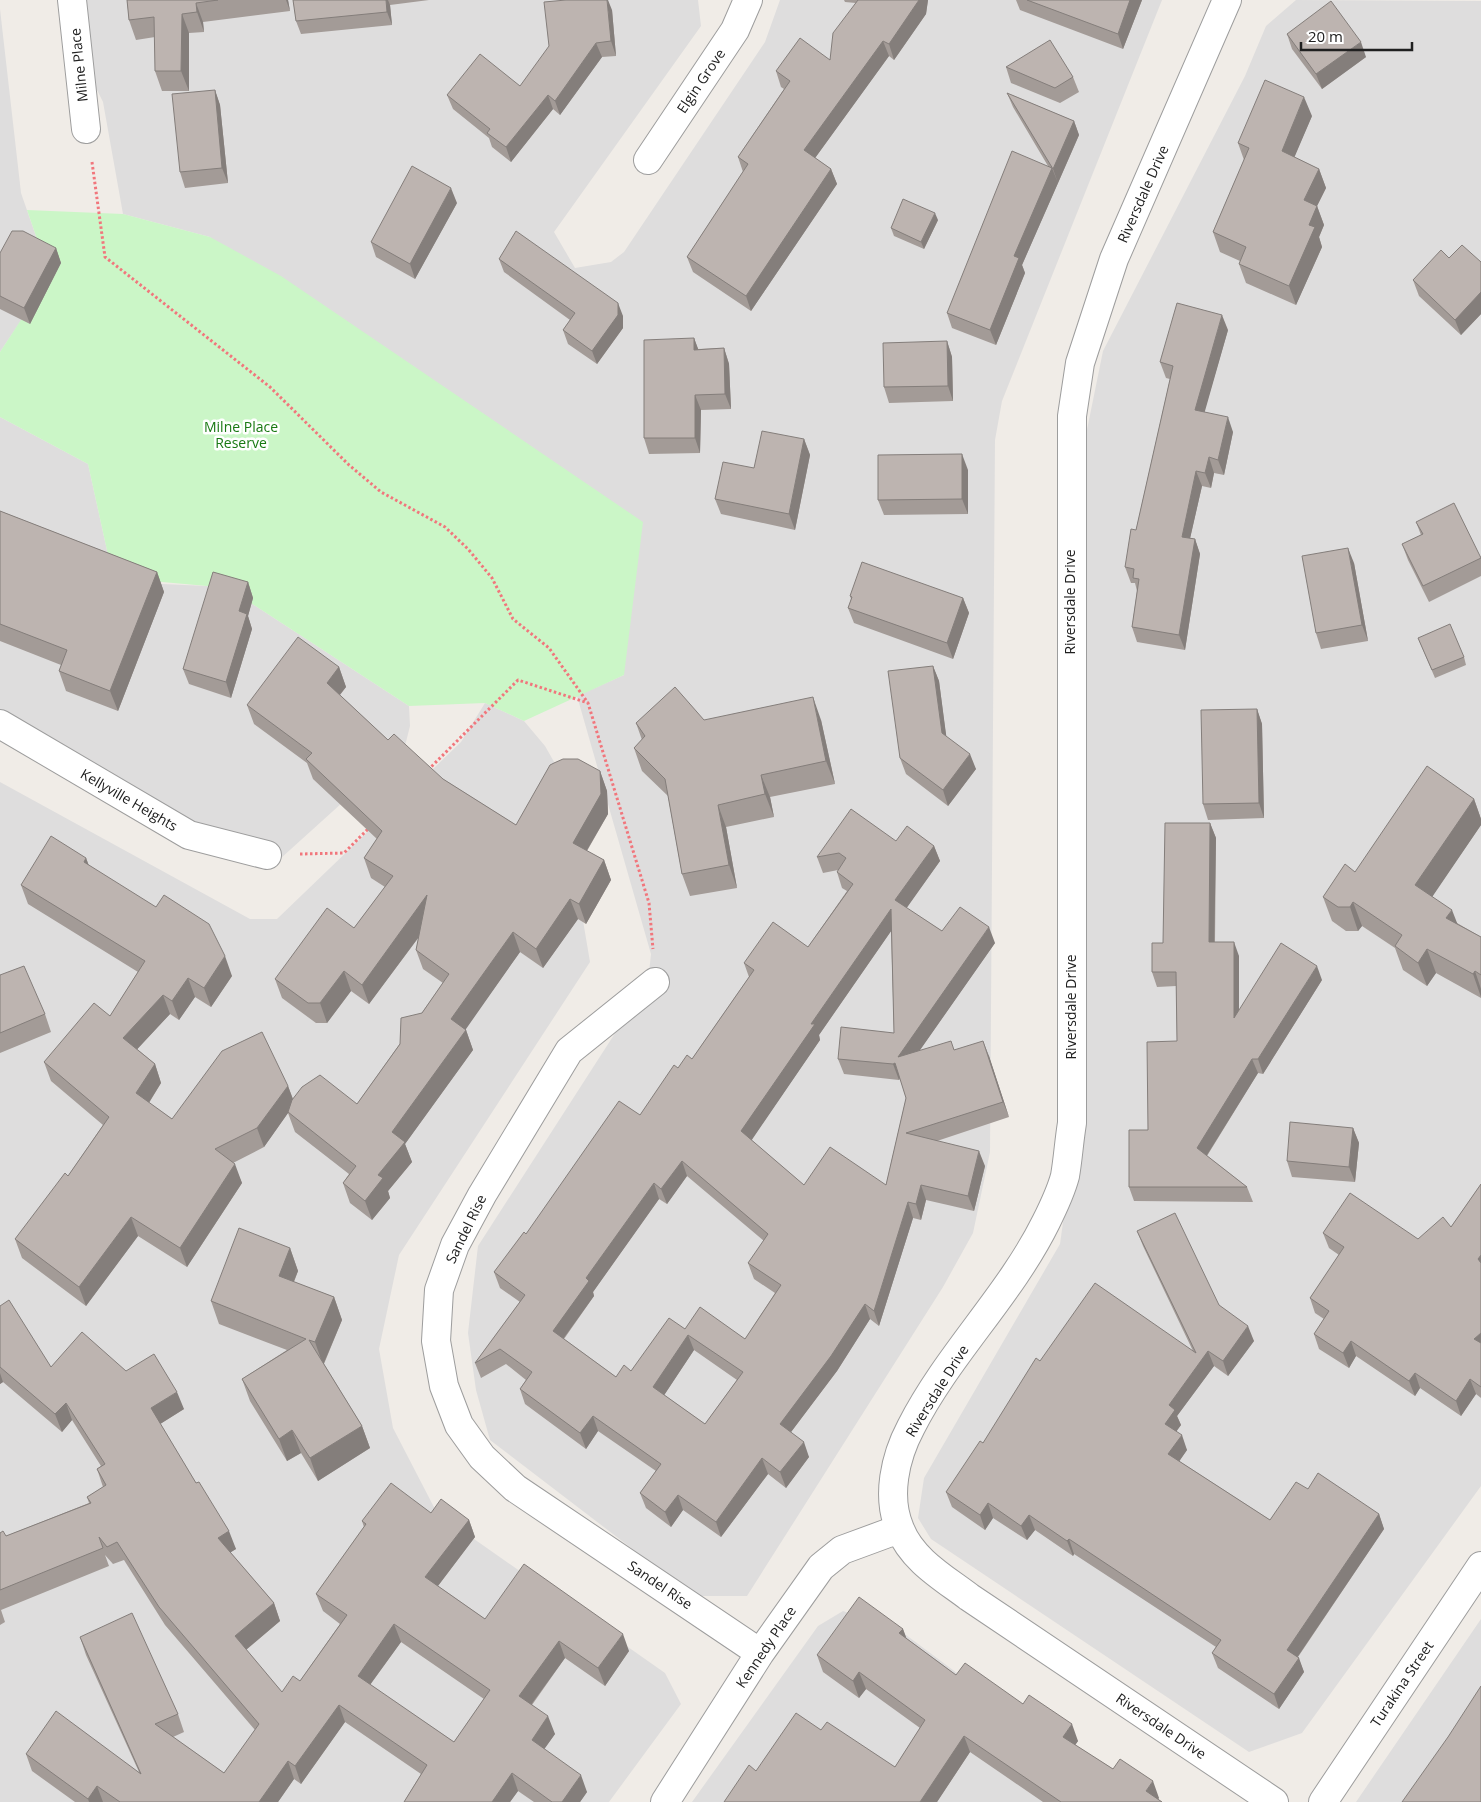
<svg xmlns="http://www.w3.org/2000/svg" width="1481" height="1802" font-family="'Open Sans',sans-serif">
	<rect width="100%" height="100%" fill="#f0ece7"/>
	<path fill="#dedddd" d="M85,0H698L701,26L554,232L575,268L611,262L624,252L765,42L780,0H1162L1002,401L995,440L990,1152L973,1233L943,1287L747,1596H694L490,1440L476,1390L468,1333L478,1246L648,982L651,954L577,696L624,675L210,237L123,214L103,102L89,74Z
		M1296,0L1481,1V1486L1302,1733L1249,1752L931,1539L918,1518L924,1478L1060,1244L1075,1136L1077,479L1103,351L1245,76L1266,26Z
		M0,9L21,193L37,239L34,301L0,352Z
		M0,417L88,464L110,564L140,580L162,584L207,586L240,596L409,706L410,726L405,746L270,868L0,714Z
		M485,703L524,721L545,746L557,767L590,962L399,1255L379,1349L393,1428L437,1513L665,1673L681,1704L609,1802H0V782L250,919H277L461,742Z
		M843,1611L902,1632L1130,1802H692L818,1626Z
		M1481,1619V1802H1356Z"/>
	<path fill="#cbf6c7" d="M27,210L123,214L210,237L281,276L643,522L624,675L524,721L485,703L409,706L240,596L207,586L140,580L110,564L88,464L0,417V352L34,300L37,239Z"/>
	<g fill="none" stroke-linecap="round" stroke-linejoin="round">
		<g stroke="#9d9d9d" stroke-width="30">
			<path id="minor" d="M72,0L86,129
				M1227,0L1114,259L1080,363L1072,416V1123C1069,1141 1068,1159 1065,1176C1061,1191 1053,1208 1046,1222C1010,1295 948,1354 911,1427C895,1457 886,1497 900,1529C912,1560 944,1578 969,1597L1274,1802
				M648,160L735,30L748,0
				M0,724L189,835L267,855
				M655,982L569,1051L482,1195L455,1245L439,1290L436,1341L444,1386L459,1425L482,1457L515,1488L760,1653
				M665,1802L760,1653L821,1567L842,1550L899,1529
				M1323,1802L1481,1566"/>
		</g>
		<path stroke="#f1767c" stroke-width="3" stroke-dasharray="2.5 2.5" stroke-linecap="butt" d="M92,162L105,257L270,387L349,465L381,492L445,527L468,549L492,578L513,619L549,648L588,703L649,903L653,949
			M428,770L518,680L588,703
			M300,854L344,853L368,829"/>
		<use href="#minor" stroke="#fff" stroke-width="28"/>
	</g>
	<path fill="#a39b97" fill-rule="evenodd" d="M127,0H288L290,11L203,22L204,32L189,33V91H162L155,71V37L136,40L129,20Z
		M293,0H429L390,5L392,25L301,34L296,21Z
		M844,0H928L926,14L894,60L889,56L815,158L831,169L837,184L751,311L693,272L687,257L743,172L738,157L784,89L781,87L776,71L830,60L856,3L845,2Z
		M1016,0H1142L1123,49L1020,10Z
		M612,10L616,56L602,57L560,115L553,109L511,162L492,147L489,138L453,109L447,95L520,86Z
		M1287,34L1366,57L1322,89L1292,49Z
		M1006,67L1073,77L1079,92L1060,103L1011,83Z
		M215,90L220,105L228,183L185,188L180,172Z
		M1007,93L1074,121L1079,135L1058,183L1057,181L1058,183L1022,265L1025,273L996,345L952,328L947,313L1048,166L1013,107Z
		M1312,116L1294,157L1319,169L1326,188L1317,206L1324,225L1319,237L1322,247L1296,305L1246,283L1239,264L1240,261L1220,252L1213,232L1244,160L1238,143Z
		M457,203L415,279L376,257L371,242Z
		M938,220L924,249L894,236L891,228Z
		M56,248L61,263L30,324L0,309V253Z
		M1449,258L1481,262V314L1461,335L1419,296L1413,280Z
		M499,259L623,316V328L597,364L568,344L563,330L570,320L504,272Z
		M1228,330L1204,412L1233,432L1224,475L1214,473L1211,488L1202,486L1190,538L1195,539L1200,554L1185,650L1137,642L1132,627L1137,591L1135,583H1131L1125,567L1136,530L1170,379L1166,378L1160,362Z
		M694,338L698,349L724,348L729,364L731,409L701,410L700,453L649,454L644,438Z
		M947,341L952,357L953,401L889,403L884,387Z
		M804,439L810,455L795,530L721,514L715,499L754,468Z
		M968,470V514L884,515L878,500Z
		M0,511L157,572L164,592L118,711L66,691L59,671L61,665L0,641Z
		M1416,522L1481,557V576L1429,602L1408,560L1402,544L1421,535Z
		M1354,563L1368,641L1321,649L1316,633Z
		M248,582L253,598L248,616L252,629L231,698L189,684L183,669Z
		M850,596L963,598L969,613L953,659L854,623L848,608L851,599Z
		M1418,638L1464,657L1466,665L1435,678Z
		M933,666L939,681L946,736L976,769L948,806L906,774L900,758Z
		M339,667L346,687L340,695L388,740L443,779L516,825L600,771L607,791L608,814L587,851L604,860L611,880L586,924L578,919L543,968L520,952L465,1029L466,1030L473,1050L405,1144L412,1162L388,1191L390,1198L372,1220L350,1203L343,1183L349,1174L295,1132L288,1113L264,1147L233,1163L242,1183L187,1267L138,1236L86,1306L22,1258L15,1239L68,1176L103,1125L51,1081L44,1062L110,1016L138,972L28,904L21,885L86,858L89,866L232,976L211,1007L195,997L179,1020L170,1014L137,1049L155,1064L161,1083L149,1103L172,1119L288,1086L293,1099L357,1104L443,983L423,969L416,950L419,937L369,1004L351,991L327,1023H316L282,998L275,979L354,928L385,887L371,878L364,858L377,839L313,779L307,763L254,724L247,705Z
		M1257,709L1262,724L1264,818L1208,820L1203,804Z
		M704,720H821L835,784L770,797L774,817L726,827L737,888L690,896L682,874L668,796L642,771L634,748L642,740L636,723Z
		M1474,799L1481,819V825L1432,896L1457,923L1481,937V998L1436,973L1427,986L1403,970L1395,948L1362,926L1358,931H1346L1332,921L1323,897L1355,872Z
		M1210,823L1216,838L1215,942L1239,956V1010L1322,980L1263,1074L1258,1073L1207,1156L1247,1187L1253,1202L1134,1201L1129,1187L1177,1041L1176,986L1157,987L1152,972Z
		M896,841L934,846L940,861L906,908L942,931L995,943L919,1051L954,1050L989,1056L1009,1117L937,1141L985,1166L974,1211L926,1200L921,1220L913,1218L879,1326L870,1319L837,1371L791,1432L809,1457L786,1488L768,1474L721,1537L683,1510L671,1527L646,1508L640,1493L656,1471L598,1431L586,1449L525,1404L520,1389L526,1380L506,1364L481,1378L475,1363L520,1302L500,1288L494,1272L526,1234L640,1115L678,1068L692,1059L749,977L744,963L808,947L847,891L842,888L837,872L838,870L823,873L817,857ZM891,931L894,1033L838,1059L844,1074L899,1080L900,1078L906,1098L886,1185H804L751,1140L820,1040L819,1035ZM687,1176L764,1241L748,1263L754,1279L775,1293L745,1339L685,1329L631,1371L616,1377L564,1339L594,1296L593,1292L659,1199L667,1204ZM694,1350L737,1380L705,1424L664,1395Z
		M0,975L45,1014L51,1032L0,1053Z
		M1353,1128L1359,1143L1355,1182L1292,1177L1287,1161Z
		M1481,1184V1398L1476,1394L1461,1416L1420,1388L1415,1396L1356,1356L1349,1368L1319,1349L1314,1334L1324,1319L1315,1313L1310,1298L1339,1255L1329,1248L1323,1233L1418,1239L1451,1227Z
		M1137,1231L1219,1305L1254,1341L1228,1376L1214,1366L1177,1416L1181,1425L1176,1431L1187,1450L1179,1461L1270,1520L1308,1489L1379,1514L1384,1529L1298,1657L1304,1672L1279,1709L1218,1668L1212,1653L1216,1647L1074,1554L1073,1556L1035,1530L1027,1540L993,1518L985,1530L952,1507L946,1492L983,1443L1040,1361L1193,1351L1143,1246Z
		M290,1248L298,1271L294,1282L334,1297L342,1320L324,1364L362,1426L370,1448L318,1481L301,1453L287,1461L250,1401L242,1379L287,1350L219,1324L211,1301Z
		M0,1306L51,1367L126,1371L184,1409L160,1424L236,1549L230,1552L274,1603L280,1621L246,1650L282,1692L300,1681L340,1624L323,1611L316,1594L364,1527L362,1521L431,1513L469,1520L475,1537L438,1586L485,1619L629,1651L605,1686L565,1658L532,1705L555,1734L544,1749L587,1792L580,1802H534L518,1791L510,1802H404L421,1774L345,1722L301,1784L294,1779L278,1802H75L32,1771L26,1754L139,1772L86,1655L80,1637L178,1714L184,1732L173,1737L224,1773L255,1730L165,1625L124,1560L113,1564L105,1555L109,1566L1,1610L5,1622L0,1625V1533L6,1536L89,1503L87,1497L103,1487L97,1469L101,1466L72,1420L62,1432L3,1382L0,1384ZM401,1642L484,1699L454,1742L370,1685Z
		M903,1629L906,1638L956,1675L1023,1704L1078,1741L1075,1745L1159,1798L1158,1799L1162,1802H1043L970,1752L937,1802H724L756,1771L821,1730L895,1767L920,1728L866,1689L859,1698L823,1672L817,1655Z"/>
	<path fill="#847e7b" d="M286,0H288L290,11Z
		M386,0H388L390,5L392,25L387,12Z
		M607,0H608L612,10L616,56L611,41Z
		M919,0H928L926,14L894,60L889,44Z
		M1130,0H1142L1123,49L1118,34Z
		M196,3L203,22L204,32L197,12Z
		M182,14L189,33V91L181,71Z
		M883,41L889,56L810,165L804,150Z
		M1361,42L1366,57L1322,89L1316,74Z
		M596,43L602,57L560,115L555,101Z
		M215,90L220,105L228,183L222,168Z
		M548,95L553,109L511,162L506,147Z
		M1304,97L1312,116L1289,170L1282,151Z
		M1074,121L1079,135L1058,183L1053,169Z
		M1052,168L1058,183L1022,265L1025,273L996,345L990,330L1014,256Z
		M831,169L837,184L751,311L746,296Z
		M1319,169L1326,188L1317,206L1324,225L1319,237L1322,247L1296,305L1289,286L1309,225L1304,200Z
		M451,188L457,203L415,279L410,264Z
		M935,213L938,220L924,249L921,242Z
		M56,248L61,263L30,324L24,308Z
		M1481,292V314L1461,335L1455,320Z
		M618,303L623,316V328L597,364L592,351Z
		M1222,315L1228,330L1201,425L1195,410Z
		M694,338L700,354L694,350Z
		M947,341L952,357L953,401L948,386Z
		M724,348L729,364L731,409L725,394Z
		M695,395L701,410L700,453L695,438Z
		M1228,417L1233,432L1224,475L1218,460Z
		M804,439L810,455L795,530L789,514Z
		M962,454L968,470V514L962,499Z
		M1209,457L1214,473L1211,488L1205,473Z
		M1196,471L1202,486L1187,552L1182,537Z
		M1195,539L1200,554L1185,650L1179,635Z
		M1348,548L1354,563L1368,641L1362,625Z
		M157,572L164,592L118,711L110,691Z
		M248,582L253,598L248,616L252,629L231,698L226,682L239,611Z
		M963,598L969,613L953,659L947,643Z
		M933,666L939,681L948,749L942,733Z
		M339,667L346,687L334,702L327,683Z
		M813,697L821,720L835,784L826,761Z
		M1257,709L1262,724L1264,818L1259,803Z
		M970,754L976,769L948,806L943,790Z
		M600,771L607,791L608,814L580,862L573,843Z
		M761,775L770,797L774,817L765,794Z
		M1474,799L1481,819V825L1424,909L1415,885Z
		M718,805L726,827L737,888L729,865Z
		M1210,823L1216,838L1214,957L1209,942Z
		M934,846L940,861L901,916L895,900Z
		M86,858L93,877L84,862Z
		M604,860L611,880L586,924L579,904Z
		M427,895L435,915L369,1004L362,985Z
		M570,899L578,919L543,968L536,949Z
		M1353,902L1362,926L1358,931L1350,907Z
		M891,909L896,924L819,1035L820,1040L747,1147L741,1131L811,1024Z
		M1452,910L1461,933L1446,918Z
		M989,927L995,943L904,1073L898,1057Z
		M513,932L520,952L459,1039L451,1019Z
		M1234,942L1239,956V1033L1234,1018Z
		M1427,949L1436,973L1427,986L1418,963Z
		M225,956L232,976L211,1007L204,988Z
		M1317,966L1322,980L1263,1074L1258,1059Z
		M344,971L351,991L327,1023L320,1003Z
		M1475,971L1481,989V997L1473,974Z
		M188,978L195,997L179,1020L172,1001Z
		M163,995L170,1014L130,1057L123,1038Z
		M466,1030L473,1050L405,1144L412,1162L388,1191L390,1198L372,1220L365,1201L378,1175L392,1132Z
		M983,1041L989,1056L1009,1117L1003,1102Z
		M1252,1059L1258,1073L1202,1163L1197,1148Z
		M895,1063L900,1078L899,1080L893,1064Z
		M155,1064L161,1083L143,1112L136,1093Z
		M288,1086L295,1105L288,1112V1113L264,1147L257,1128Z
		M1353,1128L1359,1143L1355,1182L1349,1167Z
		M979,1151L985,1166L974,1211L968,1196Z
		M682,1161L687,1176L667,1204L661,1189Z
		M235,1164L242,1183L187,1267L180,1248Z
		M654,1183L659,1199L593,1292L594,1296L558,1346L553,1331L586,1278Z
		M921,1185L926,1200L921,1220L916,1204Z
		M908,1202L913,1218L879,1326L874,1311Z
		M131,1217L138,1236L86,1306L79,1287Z
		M290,1248L298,1271L287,1298L279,1276Z
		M1481,1255V1269L1478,1259Z
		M334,1297L342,1320L323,1365L315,1342Z
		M865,1304L870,1319L837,1371L785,1440L780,1424Z
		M1248,1326L1254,1341L1228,1376L1223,1361Z
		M1481,1333V1353L1474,1339Z
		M688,1335L694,1350L659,1403L653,1387Z
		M1351,1341L1356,1356L1349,1368L1343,1353Z
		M1208,1351L1214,1366L1177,1416L1181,1425L1171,1439L1165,1424L1169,1405Z
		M0,1373L3,1382L0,1384Z
		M1415,1373L1420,1388L1415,1396L1409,1381Z
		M1470,1379L1476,1394L1461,1416L1456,1401Z
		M177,1392L184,1409L157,1426L151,1408Z
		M66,1403L72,1420L62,1432L55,1414Z
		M593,1416L598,1431L586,1449L580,1433Z
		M362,1426L370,1448L318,1481L310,1458Z
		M292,1430L301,1453L287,1461L279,1439Z
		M1182,1435L1187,1450L1174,1469L1168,1454Z
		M804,1442L809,1457L786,1488L780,1472Z
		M762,1458L768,1474L721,1537L716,1522Z
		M678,1495L683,1510L671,1527L665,1512Z
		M988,1503L993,1518L985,1530L980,1515Z
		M1379,1514L1384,1529L1292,1665L1287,1650Z
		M1029,1515L1035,1530L1027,1540L1021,1526Z
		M469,1520L475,1537L431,1595L425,1577Z
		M229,1531L236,1549L225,1556L218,1538Z
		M1069,1539L1074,1554L1073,1556L1067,1541Z
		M274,1603L280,1621L241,1654L235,1636Z
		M394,1624L401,1642L364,1693L358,1676Z
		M903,1629L909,1645L899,1633Z
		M623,1634L629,1651L605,1686L598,1668Z
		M559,1641L565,1658L525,1713L519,1696Z
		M1299,1658L1304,1672L1279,1709L1274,1694Z
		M859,1672L866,1689L859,1698L853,1681Z
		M339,1705L345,1722L301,1784L295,1766Z
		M548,1716L555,1734L538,1758L532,1740Z
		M1072,1724L1078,1741L1069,1754L1063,1737Z
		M964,1736L970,1752L937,1802H920Z
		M288,1761L294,1779L278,1802H259Z
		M512,1773L518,1791L510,1802H492Z
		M581,1775L587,1792L580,1802H562Z
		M1153,1781L1159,1798L1156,1802L1146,1791Z
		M97,1786L103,1802H89L88,1799Z"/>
	<path fill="#bdb4b0" stroke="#847e7b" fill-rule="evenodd" d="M127,0H218L196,3L197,12L182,14L181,71H155L154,17L129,20Z
		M293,0H386L387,12L296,21Z
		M566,0H607L611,41L596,43L555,101L548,95L506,147L487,133L490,129L447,95L480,54L520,86L549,46L544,2Z
		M858,0H919L889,44L883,41L804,150L831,169L746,296L687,257L748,164L738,157L790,81L776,71L800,38L830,60L833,33Z
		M1027,0H1130L1118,34Z
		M1331,1L1361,42L1316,74L1287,34Z
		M1050,40L1073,77L1055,88L1006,67Z
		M1265,80L1304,97L1282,151L1319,169L1304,200L1317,206L1309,225L1315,227L1289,286L1239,264L1246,247L1213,232L1249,148L1238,143Z
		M215,90L222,168L180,172L172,94Z
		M1007,93L1074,121L1053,169Z
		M1012,151L1052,168L1014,256L1019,258L990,330L947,313Z
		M412,166L451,188L410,264L371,242Z
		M903,199L935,213L921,242L891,228Z
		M12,231H23L56,248L24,308L0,296V253Z
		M516,231L618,303V315L592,351L563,330L575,313L499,259Z
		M1462,245L1481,262V292L1455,320L1413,280L1441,250L1449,258Z
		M1177,303L1222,315L1195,410L1228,417L1218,460L1209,457L1205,473L1196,471L1182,537L1195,539L1179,635L1132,627L1139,579L1133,578L1134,569L1125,567L1131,529L1136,530L1173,366L1160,362Z
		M694,338V350L724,348L725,394L695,395V438H644V340Z
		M947,341L948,386L884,387L883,343Z
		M762,431L804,439L789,514L715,499L723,462L754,468Z
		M962,454V499L878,500V455Z
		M1454,503L1481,558L1423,586L1402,544L1423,534L1416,522Z
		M0,511L157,572L110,691L59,671L67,650L0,624Z
		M1348,548L1362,625L1316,633L1302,556Z
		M862,562L963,598L947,643L848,608L852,597L850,596Z
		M213,572L248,582L239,611L247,614L226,682L183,669Z
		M1450,624L1464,657L1432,670L1418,638Z
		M298,637L339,667L327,683L388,740L394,734L443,779L516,825L550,765L554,763L563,759H578L600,771L601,794L573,843L604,860L579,904L570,899L536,949L513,932L451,1019L466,1030L392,1132L405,1142L378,1175L383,1178L365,1201L343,1183L356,1166L288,1112L292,1100L302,1087L320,1075L357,1104L400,1044L401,1018L422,1013L449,974L416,950L427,895L362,985L344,971L320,1003H308L275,979L327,908L354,928L393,876L364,858L382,831L306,759L312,753L247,705Z
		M933,666L942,733L970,754L943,790L900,758L888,671Z
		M675,687L704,720L813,697L826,761L761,775L765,794L718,805L729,865L682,874L665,779L634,748L645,736L636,723Z
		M1257,709L1259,803L1203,804L1201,710Z
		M1427,766L1474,799L1415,885L1452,910L1446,918L1481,937V975L1475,971L1473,974L1427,949L1418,963L1395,946L1402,935L1353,902L1350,907H1338L1323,897L1345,864L1355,872Z
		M851,809L896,841L907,826L934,846L895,900L942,931L960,907L989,927L898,1057L951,1041L954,1050L983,1041L1003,1102L906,1133L979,1151L968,1196L921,1185L916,1204L908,1202L874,1311L865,1304L831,1356L780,1424L804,1442L780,1472L762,1458L716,1522L678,1495L665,1512L640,1493L661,1464L593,1416L580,1433L520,1389L532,1372L500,1349L475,1363L525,1295L494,1272L524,1232L526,1234L619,1101L640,1115L674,1065L678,1068L687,1055L692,1059L754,970L744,963L773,922L808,947L853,884L837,872L846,858L839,853L817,857ZM891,909L894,1033L841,1027L838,1059L893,1064L895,1063L906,1098L886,1185L830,1147L804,1185L741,1131L815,1024H811ZM682,1161L768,1234L748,1263L781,1285L745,1339L700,1307L685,1329L669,1318L631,1371L624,1365L616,1377L553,1331L589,1281L586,1278L654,1183L661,1189ZM688,1335L743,1372L705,1424L653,1387Z
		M1165,823H1210L1209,942H1234V1018L1281,943L1317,966L1258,1059H1252L1197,1148L1247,1187H1129V1130H1148L1147,1042L1177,1041L1176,972H1152V943H1163Z
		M51,836L86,858L84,862L156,907L164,895L209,924L225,956L204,988L188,978L172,1001L163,995L123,1038L155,1064L136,1093L172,1119L222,1051L262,1032L288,1086L257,1128L215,1149L235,1164L180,1248L131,1217L79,1287L15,1239L65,1173L68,1176L109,1117L44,1062L94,1003L110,1016L145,961L21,885Z
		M24,966L45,1014L0,1033V975Z
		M1290,1122L1353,1128L1349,1167L1287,1161Z
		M1481,1184V1255L1478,1259L1481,1263V1333L1474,1339L1481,1343V1387L1470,1379L1456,1401L1415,1373L1409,1381L1351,1341L1343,1353L1314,1334L1329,1311L1310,1298L1344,1247L1323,1233L1350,1193L1418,1239L1443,1217L1451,1227Z
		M1175,1213L1219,1305L1248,1326L1223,1361L1208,1351L1169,1405L1175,1410L1165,1424L1182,1435L1168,1454L1270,1520L1296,1482L1308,1489L1318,1473L1379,1514L1287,1650L1299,1658L1274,1694L1212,1653L1221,1640L1069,1539L1067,1541L1029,1515L1021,1526L988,1503L980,1515L946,1492L980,1441L983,1443L1036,1358L1040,1361L1095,1283L1196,1353L1137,1231Z
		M239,1228L290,1248L279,1276L334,1297L315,1342L309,1340L362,1426L310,1458L292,1430L279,1439L242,1379L306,1339L211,1301Z
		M9,1300L51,1367L82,1332L126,1371L154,1354L177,1392L151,1408L196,1483L199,1482L229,1531L218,1538L274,1603L235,1636L282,1692L293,1676L300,1681L347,1615L316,1594L366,1524L362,1521L391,1483L431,1513L441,1499L469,1520L425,1577L485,1619L524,1564L623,1634L598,1668L559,1641L519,1696L548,1716L532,1740L581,1775L562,1802H552L512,1773L492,1802H404L427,1765L339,1705L295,1766L288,1761L259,1802H120L97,1786L88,1799L26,1754L56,1711L141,1774L80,1637L132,1613L178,1714L155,1724L224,1773L259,1724L159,1607L117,1542L107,1547L99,1537L103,1548L0,1590V1533L3,1531L6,1536L91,1503L87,1497L106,1485L97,1469L105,1464L66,1403L55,1414L0,1367V1306ZM394,1624L490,1690L454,1742L358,1676Z
		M859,1597L903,1629L899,1633L956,1675L965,1663L1023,1704L1029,1695L1072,1724L1063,1737L1113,1769L1120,1759L1153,1781L1146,1791L1162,1802H1061L964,1736L920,1802H724L749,1765L756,1771L796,1713L821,1730L827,1722L895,1767L925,1720L859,1672L853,1681L817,1655Z
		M1481,1686V1802H1402L1448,1737Z"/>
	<g text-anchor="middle" stroke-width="5" stroke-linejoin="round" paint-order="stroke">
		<g font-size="14" fill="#202020" stroke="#fff">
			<text transform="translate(79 65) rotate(-96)" y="5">Milne Place</text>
			<text transform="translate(701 81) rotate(-56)" y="5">Elgin Grove</text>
			<text transform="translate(1143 194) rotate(-66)" y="5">Riversdale Drive</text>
			<text transform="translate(1070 602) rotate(-90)" y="5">Riversdale Drive</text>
			<text transform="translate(129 800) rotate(30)" y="5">Kellyville Heights</text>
			<text transform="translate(1071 1007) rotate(-90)" y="5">Riversdale Drive</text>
			<text transform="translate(466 1229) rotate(-64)" y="5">Sandel Rise</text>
			<text transform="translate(937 1391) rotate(-58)" y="5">Riversdale Drive</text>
			<text transform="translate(660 1585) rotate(34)" y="5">Sandel Rise</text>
			<text transform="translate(766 1647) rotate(-56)" y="5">Kennedy Place</text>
			<text transform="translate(1402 1684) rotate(-56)" y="5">Turakina Street</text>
			<text transform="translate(1161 1726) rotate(34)" y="5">Riversdale Drive</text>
		</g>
		<g font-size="14" fill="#197913" stroke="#fff">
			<text x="241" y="432">Milne Place<tspan x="241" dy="16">Reserve</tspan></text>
		</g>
	</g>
	<path d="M1301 42v8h111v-8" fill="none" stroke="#202020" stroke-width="2.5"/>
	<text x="1308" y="42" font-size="15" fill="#202020" stroke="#ffffff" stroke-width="4" paint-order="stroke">20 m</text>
</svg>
